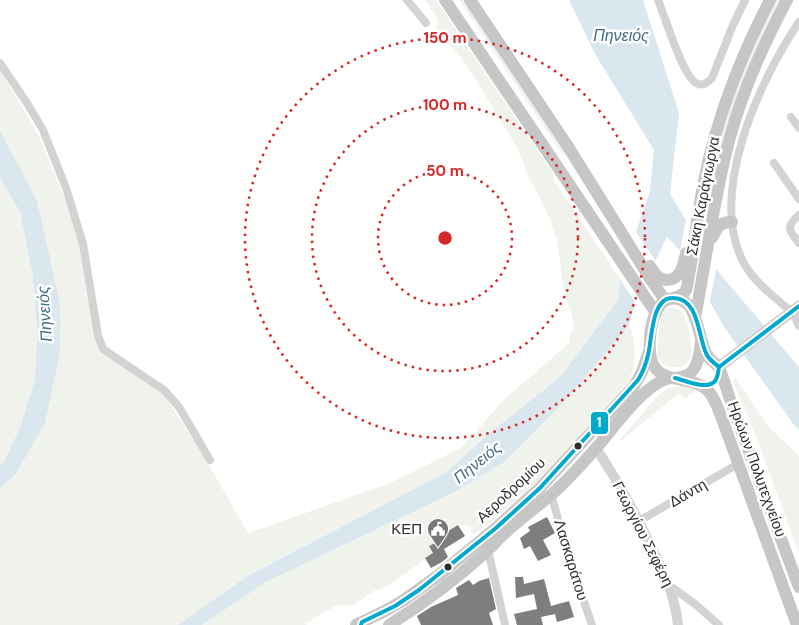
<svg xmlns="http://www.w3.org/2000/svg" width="799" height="625" font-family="'DM Sans',sans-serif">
	<rect width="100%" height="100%" fill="#fff"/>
	<path fill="#f0f3ec" d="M425,0H436L554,175L553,179L620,279L618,300L560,377L486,436L447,472L249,575L178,625H0V488L15,475L60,303L37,200L0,131V70L38,134L83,244L102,347L158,386L203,455L248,533L388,484L461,448L504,400L569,343C569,335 574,329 573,321C572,311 567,304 565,295C560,274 561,252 554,231C548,211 536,191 526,172C523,154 509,135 500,120C483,92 464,55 439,34H433C445,24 432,10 425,0Z
		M459,0H464L565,151L563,155Z
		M776,0H781L716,173L711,172C718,146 725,120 734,95C746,62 761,31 776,0Z
		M0,178L20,212L33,277L37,332L35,377L21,425L4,462L0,466Z
		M672,307C676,308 679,308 682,312C685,316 686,322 688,327C691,342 698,369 673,367C666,367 660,363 657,357L660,318L665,310Z
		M629,325C637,342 637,365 628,382L539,481L514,503L474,535L468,525H458L435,538L437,542L429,546L433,553L390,585L372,592L352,606L337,605L306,623L307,625H202L266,582L455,492L504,462L564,402Z
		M735,378L736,379L767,425L799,456V554L758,441L734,384L733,380Z
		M681,386L687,387L696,390L685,399L679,393L621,441H619L659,394L670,388Z"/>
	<path fill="#dbe7ef" d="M569,0H643L679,113L670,194L716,269L799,367V430L794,425L724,327L684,255L667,237L635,302L629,325L564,402L504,462L455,492L266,582L202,625H178L249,575L447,472L486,436L560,377L618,300L620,279L650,191L654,150L595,54Z
		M0,131L37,200L60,303V352L45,423L15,475L0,488V466L4,462L21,425L35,378L37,332L33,277L20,212L0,178Z"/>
	<path fill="#fff" d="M687,216L717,266L709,305L682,257L679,254Z
		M634,229L657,263L637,305L618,276Z"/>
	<path fill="#7e7e7e" d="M547,517L555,533L543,540L551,555L538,561L530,546L524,549L520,538L530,531L528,527Z
		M458,525L465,536L444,549L448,557L442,562L431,568L425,558L433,553L429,546L437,542L435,539Z
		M515,577H523L524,584L544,579L551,606L569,601L574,617L557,622L555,614L541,617L543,625H517L514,614L537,609L534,594L516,598Z
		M489,578L496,609L489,613L493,625H421L417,616L431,607L458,595L456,588L469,580L473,585L479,581Z"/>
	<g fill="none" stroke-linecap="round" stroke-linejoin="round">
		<path stroke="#d3d3d3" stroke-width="8" d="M407,0L426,23
			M658,0C665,16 683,79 698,84C704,86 708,82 712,78L733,25L745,0
			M799,22C759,81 705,198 746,267C755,281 768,292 780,302C784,306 789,309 792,312C795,316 797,321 799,326
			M0,63L27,103L43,130L66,188L83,244L98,335L103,349L164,390L179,407L210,460
			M791,117L799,128
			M774,163L799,199
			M799,215C785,227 789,230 799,243
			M551,494L571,564L592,625
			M639,521L738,464
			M488,550L505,625
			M669,585L695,604L719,625"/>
		<path stroke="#d3d3d3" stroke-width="10" d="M596,448C615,477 632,507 647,538C661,567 675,593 678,625"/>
		<path stroke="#ccc" stroke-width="11" d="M719,367L799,306"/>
		<path stroke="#c6c6c6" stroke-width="12" d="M445,0L656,313
			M470,0L567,145L651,280L665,300
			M712,238C718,227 719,222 732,222
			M650,266C652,269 654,273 657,276C660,278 663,280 667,280C681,280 684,263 686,253
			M674,298C678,296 684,295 686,290C688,286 688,279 689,275C693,255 695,235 698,215C709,139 735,67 770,0
			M695,318C706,260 714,198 729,141C742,92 763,45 787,0
			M677,378C681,377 686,376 689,374C698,368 700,352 701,342
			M356,625L385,611L404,600L439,575L496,528L540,488L634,386L642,372L649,351
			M389,625C423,604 456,579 486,552C493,546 498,539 505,533C520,519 537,507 552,494C568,480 583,463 597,447C613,429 646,381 671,378
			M797,625L721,416C718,408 715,399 709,392C694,374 661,386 652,362C646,345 651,292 678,299C683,300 687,303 690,307C699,321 699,338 706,353C709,361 718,363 720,370C726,384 729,399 735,413C756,471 777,529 799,587"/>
		<g stroke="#fff" stroke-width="8">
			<path id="bus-1" d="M719,367L799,306
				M675,378C684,380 706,390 714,382C718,379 718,372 719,367
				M361,625L362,622L395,606L419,590L496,528L540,488L638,380C643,372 646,364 648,355C652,341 651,298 672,298C699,297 698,336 706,353C708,359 714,363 719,367"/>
		</g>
		<use href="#bus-1" stroke="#00a9ce" stroke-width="4"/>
	</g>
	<g fill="none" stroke="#d62828" stroke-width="2.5" stroke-dasharray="2.5 5">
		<circle cx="445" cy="238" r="67"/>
		<circle cx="445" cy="238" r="133"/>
		<circle cx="445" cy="238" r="200"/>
	</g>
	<defs>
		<g id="civic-pin" transform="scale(1.125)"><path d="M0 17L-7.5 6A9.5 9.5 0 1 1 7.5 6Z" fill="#777" stroke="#fff"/><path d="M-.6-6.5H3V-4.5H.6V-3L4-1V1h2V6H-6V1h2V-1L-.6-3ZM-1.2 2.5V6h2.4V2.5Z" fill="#fff"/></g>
	</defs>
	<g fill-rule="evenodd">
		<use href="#civic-pin" x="438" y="529"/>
	</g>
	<g fill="#2e2e2e" stroke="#fff" stroke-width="2">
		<circle cx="578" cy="446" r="4.5"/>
		<circle cx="448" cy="567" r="4.5"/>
	</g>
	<g text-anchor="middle" stroke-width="5" stroke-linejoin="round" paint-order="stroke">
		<g font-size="15" fill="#2e2e2e" stroke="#fff">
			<text transform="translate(703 196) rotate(-79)" y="5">Σάκη Καράγιωργα</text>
			<text transform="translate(757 469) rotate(70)" y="5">Ηρώων Πολυτεχνείου</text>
			<text transform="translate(511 490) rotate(-43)" y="5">Αεροδρομίου</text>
			<text transform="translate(688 493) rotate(-30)" y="5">Δάντη</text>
			<text transform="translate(643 534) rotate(63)" y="5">Γεωργίου Σεφέρη</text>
			<text transform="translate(571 560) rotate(73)" y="5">Λασκαράτου</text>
		</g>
		<g font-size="15" fill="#2e2e2e" stroke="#fff" text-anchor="end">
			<text x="422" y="534">ΚΕΠ</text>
		</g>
		<g font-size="16" font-style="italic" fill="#456d87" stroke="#fff">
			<text x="621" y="41">Πηνειός</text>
			<text transform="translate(44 314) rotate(-94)" y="6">Πηνειός</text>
			<text transform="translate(477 462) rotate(-39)" y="6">Πηνειός</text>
		</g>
	</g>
	<circle cx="445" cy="238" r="8" fill="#d62828" stroke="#fff" stroke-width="2.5"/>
	<g font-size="15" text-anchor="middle" font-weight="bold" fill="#d62828" stroke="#fff" stroke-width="5" stroke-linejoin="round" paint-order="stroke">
		<text x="445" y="43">150 m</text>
		<text x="445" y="110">100 m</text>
		<text x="445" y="176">50 m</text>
	</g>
	<rect stroke="#fff" stroke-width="2" x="590" y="411" width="19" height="24" rx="5" fill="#00a9ce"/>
	<g font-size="14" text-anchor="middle" font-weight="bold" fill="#fff">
		<text x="599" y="427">1</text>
	</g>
</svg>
